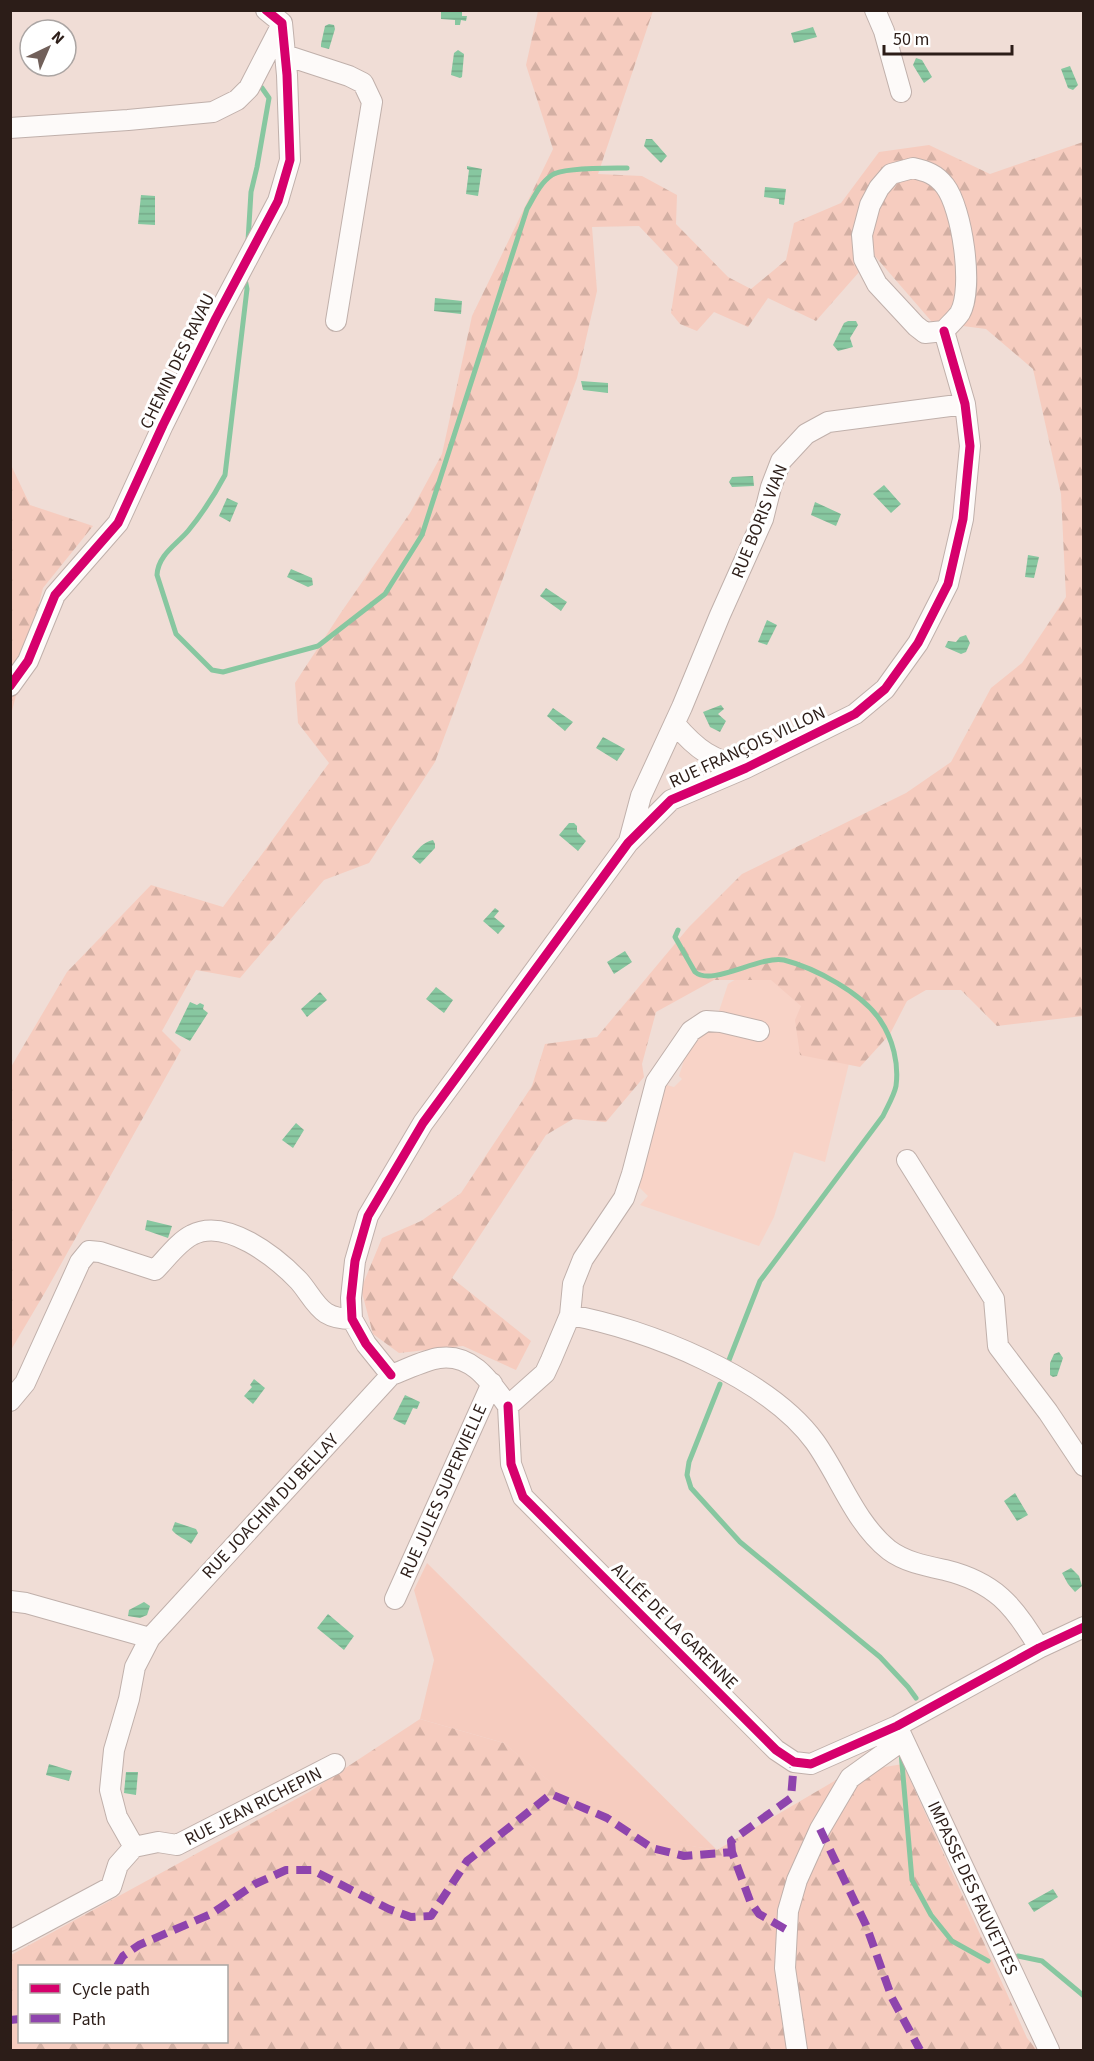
<svg xmlns="http://www.w3.org/2000/svg" width="1094" height="2061" font-family="'Source Sans 3',sans-serif">
	<defs>
		<pattern id="forest-firs" width="22" height="20" patternUnits="userSpaceOnUse" patternTransform="scale(1.5)"><rect width="22" height="20" fill="#f6ccbf"/><path d="M5 1l3.5 6h-7zM16 11l3.5 6h-7z" fill="#d3afa3"/></pattern>
		<pattern id="water-rules" width="6" height="5" patternUnits="userSpaceOnUse" patternTransform="scale(1.5)"><rect width="6" height="5" fill="#87c7a0"/><path d="M0 2.5h6" fill="none" stroke="#75aa89"/></pattern>
	</defs>
	<rect width="100%" height="100%" fill="#f0ddd6"/>
	<path fill="#f8d3c7" d="M757,966L861,1014L825,1162L794,1152L774,1217L759,1246L640,1205L648,1196L638,1186L663,1084L674,1087L682,1079L679,1076L689,1044L717,1017L728,984Z"/>
	<path fill="#f6ccbf" d="M427,1563L717,1850L611,1834L504,1743L420,1719L434,1660L414,1590Z"/>
	<path fill="url(#forest-firs)" fill-rule="evenodd" d="M538,11H653L598,174L642,176L677,195L676,224L728,277L751,289L786,260L794,223L841,203L879,152L929,145L990,174L1083,142V1016L997,1026L961,990H926L907,1001L890,1034L860,1067L800,1055L795,1020L801,1006L771,980H714L656,1012L642,1064L644,1077L606,1122L573,1119L546,1135L452,1278L531,1341L516,1370L463,1346L399,1353L373,1334L361,1289L382,1238L421,1221L461,1193L532,1086L545,1044L597,1037L689,927L742,874L906,793L951,762L991,688L1022,663L1066,597L1061,494L1033,369L986,329L932,322L874,255L816,321L768,298L748,327L714,312L697,331L680,324L671,313L678,267L639,226L592,227L597,291L577,378L435,762L369,863L324,880L240,978L196,970L162,1031L181,1050L47,1289L11,1350V1067L67,972L151,885L223,907L329,763L298,723L295,683L342,611L410,513L442,454L472,316L553,149L526,65Z
		M11,465L30,505L93,526L43,588L11,715Z
		M420,1719L504,1743L611,1833L717,1850L848,1773L903,1764L1027,2038L1037,2050H11V1955L309,1792ZM20,1966H226V2042H20Z"/>
	<path fill="url(#water-rules)" d="M441,11H462V16H467L466,21L461,20L460,25H455V20L441,19Z
		M329,24L334,25L335,29L329,49L321,47V44L325,26Z
		M813,27L817,37L794,43L791,33Z
		M458,50L464,54L462,77L460,78L451,75L454,53Z
		M916,58L922,60L932,77L924,83L913,65Z
		M1070,66L1078,85L1073,90L1068,88L1061,69Z
		M646,139H652L667,156L661,163L644,146Z
		M467,166L482,169L478,196L466,194L469,170L467,169Z
		M765,187L786,189L784,205L779,204V199L764,197Z
		M141,195L155,196V225L138,224Z
		M435,298L462,301L461,314L434,311Z
		M848,321H856L858,325L850,338L853,347L838,351L833,345L844,323Z
		M581,381L608,383V393L583,390Z
		M753,476L754,486L732,487L729,482L732,477Z
		M884,485L901,504L891,513L873,494Z
		M227,498L238,503L230,522L219,516Z
		M815,502L841,514L836,526L811,515Z
		M1028,555L1039,557L1034,578L1025,577Z
		M291,569L312,578L313,585L308,587L287,577Z
		M546,588L567,602L561,611L540,596Z
		M767,620L777,625L767,645L758,642Z
		M966,635L970,643L966,652L961,654L945,647L948,641L956,642L960,637Z
		M721,705L724,709L718,714L726,721L720,732L710,727L703,712Z
		M553,708L573,722L565,731L547,716Z
		M603,737L625,749L617,761L596,748Z
		M569,823H574L577,826V832L586,841L578,851L559,835Z
		M433,840L435,844V848L420,864L412,857C418,849 423,842 433,840Z
		M495,908L499,911L494,917L505,926L498,934L483,921Z
		M625,951L632,962L614,974L607,962Z
		M436,987L453,1000L444,1013L426,999Z
		M320,992L327,1000L307,1017L301,1009Z
		M190,1002L197,1005L200,1003L204,1005L203,1009L208,1013L190,1041L175,1033Z
		M296,1123L304,1130L293,1148L282,1140Z
		M147,1220L172,1226L168,1238L145,1230Z
		M1059,1352L1063,1358L1057,1376L1053,1377L1050,1375V1363L1054,1354Z
		M254,1379L265,1388L253,1404L244,1396L252,1387L250,1385Z
		M405,1395L420,1402L417,1409L413,1408L405,1425L393,1419Z
		M1015,1493L1028,1515L1017,1521L1004,1501Z
		M175,1522L196,1529L198,1533L191,1544C186,1539 176,1536 172,1530Z
		M1071,1568L1079,1576L1082,1586L1075,1592L1068,1584L1062,1573Z
		M144,1602L150,1606L147,1615L140,1618L128,1616L129,1610Z
		M328,1614L354,1636L344,1650L317,1628Z
		M49,1764L72,1771L69,1781L46,1775Z
		M126,1772H138L136,1795L124,1793Z
		M1053,1889L1058,1897L1034,1912L1028,1903Z"/>
	<g fill="none" stroke-linecap="round" stroke-linejoin="round">
		<path stroke="#87c7a0" stroke-width="5" d="M248,241L251,192L257,167L269,98L262,88
			M245,279L247,289L225,475C215,494 202,514 188,531C176,545 158,555 157,575L176,634L212,670L223,672L318,646L385,594L422,535L527,209C534,197 540,183 552,175C563,167 611,168 627,168
			M678,930L675,937L695,972C712,987 760,955 784,960C815,968 862,993 880,1020C893,1039 899,1064 896,1086C894,1096 887,1107 883,1116L760,1281L729,1360
			M720,1384L689,1462L687,1475L691,1488L740,1542L880,1657L908,1687L916,1698
			M901,1752L912,1880L931,1915L952,1941L988,1961
			M1018,1956L1042,1961L1084,1996"/>
		<g stroke="#c0b0ab" stroke-width="22">
			<path id="minor" d="M875,10L884,31L901,92
				M285,55L349,76L363,83L372,102L336,321
				M10,128L128,120L213,112L237,100L249,88L282,24
				M913,168C926,171 936,174 945,186C962,208 974,288 960,313C956,319 949,325 944,331L925,333L916,326L877,284L864,259L862,235L870,205L879,188L891,174Z
				M10,686L28,661L55,595L118,523L163,425L216,318L278,201L290,160L287,75L282,23L266,10
				M675,724C697,750 712,760 746,768
				M629,841L641,796L682,707L720,615L763,519L771,487L781,461L806,434L828,422L965,404
				M907,1160L994,1299L998,1346L1048,1412L1084,1466
				M570,1315C647,1329 768,1377 815,1442C840,1477 855,1523 889,1550C905,1562 926,1566 945,1570C994,1582 1014,1605 1039,1648
				M391,1375L366,1344L352,1319L351,1298L355,1261L368,1216L423,1123L628,843L671,800L746,768L855,714L885,689L918,643L948,584L963,519L970,446L965,404L944,331
				M10,1401L25,1383L80,1262L89,1251L100,1252L155,1270C166,1259 178,1242 192,1235C226,1217 276,1257 299,1281C308,1291 315,1306 326,1313C334,1318 343,1319 352,1319
				M508,1406L511,1464L523,1497L776,1750L794,1762L811,1764L897,1726L1039,1648L1084,1627
				M508,1406L545,1373L551,1360L570,1315L573,1284L583,1259L624,1198L632,1174L656,1082L691,1031L706,1021L721,1022L759,1031
				M395,1599L492,1383
				M10,1601L26,1603L150,1638
				M897,1726L1049,2050
				M134,1847L117,1817L110,1790L114,1750L129,1699L135,1667L150,1638L391,1375C405,1370 425,1360 439,1358C473,1353 491,1383 508,1406
				M134,1847L158,1842L177,1845L335,1764
				M10,1941L111,1887L118,1865L134,1847
				M797,2050L785,1968L788,1911L797,1880L820,1829L850,1778L903,1740"/>
		</g>
		<use href="#minor" stroke="#fdfaf9" stroke-width="20"/>
		<path stroke="#8e44ad" stroke-width="8" stroke-dasharray="15 8" stroke-linecap="butt" d="M820,1829L866,1925L892,1998L920,2050
			M732,1852L731,1841L791,1798L794,1762
			M117,1966L123,1956L139,1945L211,1914L255,1884L286,1870H312L389,1909L411,1917L431,1916L467,1861L551,1794L607,1818L652,1848L684,1856L732,1852L750,1901L759,1914L787,1930
			M10,2020L20,2019"/>
		<g stroke="#fff" stroke-width="13">
			<path id="cycleway" d="M10,686L28,661L55,595L118,523L163,425L216,318L278,201L290,160L287,75L282,23L266,10
				M391,1375L366,1344L352,1319L351,1298L355,1261L368,1216L423,1123L628,843L671,800L746,768L855,714L885,689L918,643L948,584L963,519L970,446L965,404L944,331
				M508,1406L511,1464L523,1497L776,1750L794,1762L811,1764L897,1726L1039,1648L1084,1627"/>
		</g>
		<use href="#cycleway" stroke="#d6006c" stroke-width="9"/>
	</g>
	<g text-anchor="middle" stroke-width="6" stroke-linejoin="round" paint-order="stroke">
		<g font-size="18" fill="#2c1d18" stroke="#fff">
			<text transform="translate(177 361) rotate(-64)" y="6">CHEMIN DES RAVAU</text>
			<text transform="translate(759 521) rotate(-68)" y="6">RUE BORIS VIAN</text>
			<text transform="translate(747 747) rotate(-25)" y="6">RUE FRANÇOIS VILLON</text>
			<text transform="translate(443 1491) rotate(-66)" y="6">RUE JULES SUPERVIELLE</text>
			<text transform="translate(270 1506) rotate(-47)" y="6">RUE JOACHIM DU BELLAY</text>
			<text transform="translate(675 1626) rotate(45)" y="6">ALLÉE DE LA GARENNE</text>
			<text transform="translate(253 1806) rotate(-27)" y="6">RUE JEAN RICHEPIN</text>
			<text transform="translate(973 1888) rotate(65)" y="6">IMPASSE DES FAUVETTES</text>
		</g>
	</g>
	<rect width="1094" height="2061" fill="none" stroke="#2c1d18" stroke-width="24"/>
	<rect x="18" y="1965" width="210" height="78" fill="#ffffff" stroke="#aba5a3" stroke-width="1.5"/>
	<rect x="30" y="1984" width="30" height="9" fill="#d6006c" stroke="#aba5a3" stroke-width="1.5"/>
	<text x="72" y="1995" font-size="18" fill="#2c1d18">Cycle path</text>
	<rect x="30" y="2014" width="30" height="9" fill="#8e44ad" stroke="#aba5a3" stroke-width="1.5"/>
	<text x="72" y="2025" font-size="18" fill="#2c1d18">Path</text>
	<g transform="translate(48 48) rotate(44)"><circle r="28" fill="#ffffff" stroke="#aba5a3" stroke-width="1.5"/>
	<path d="M0-4.5L10 22L0 15L-10 22Z" fill="#71605a"/>
	<text y="-9" font-size="16" font-weight="bold" text-anchor="middle" fill="#2c1d18">N</text>
	</g>
	<path d="M884 45v9h128v-9" fill="none" stroke="#2c1d18" stroke-width="3"/>
	<text x="893" y="45" font-size="18" fill="#2c1d18" stroke="#ffffff" stroke-width="4.5" paint-order="stroke">50 m</text>
</svg>
